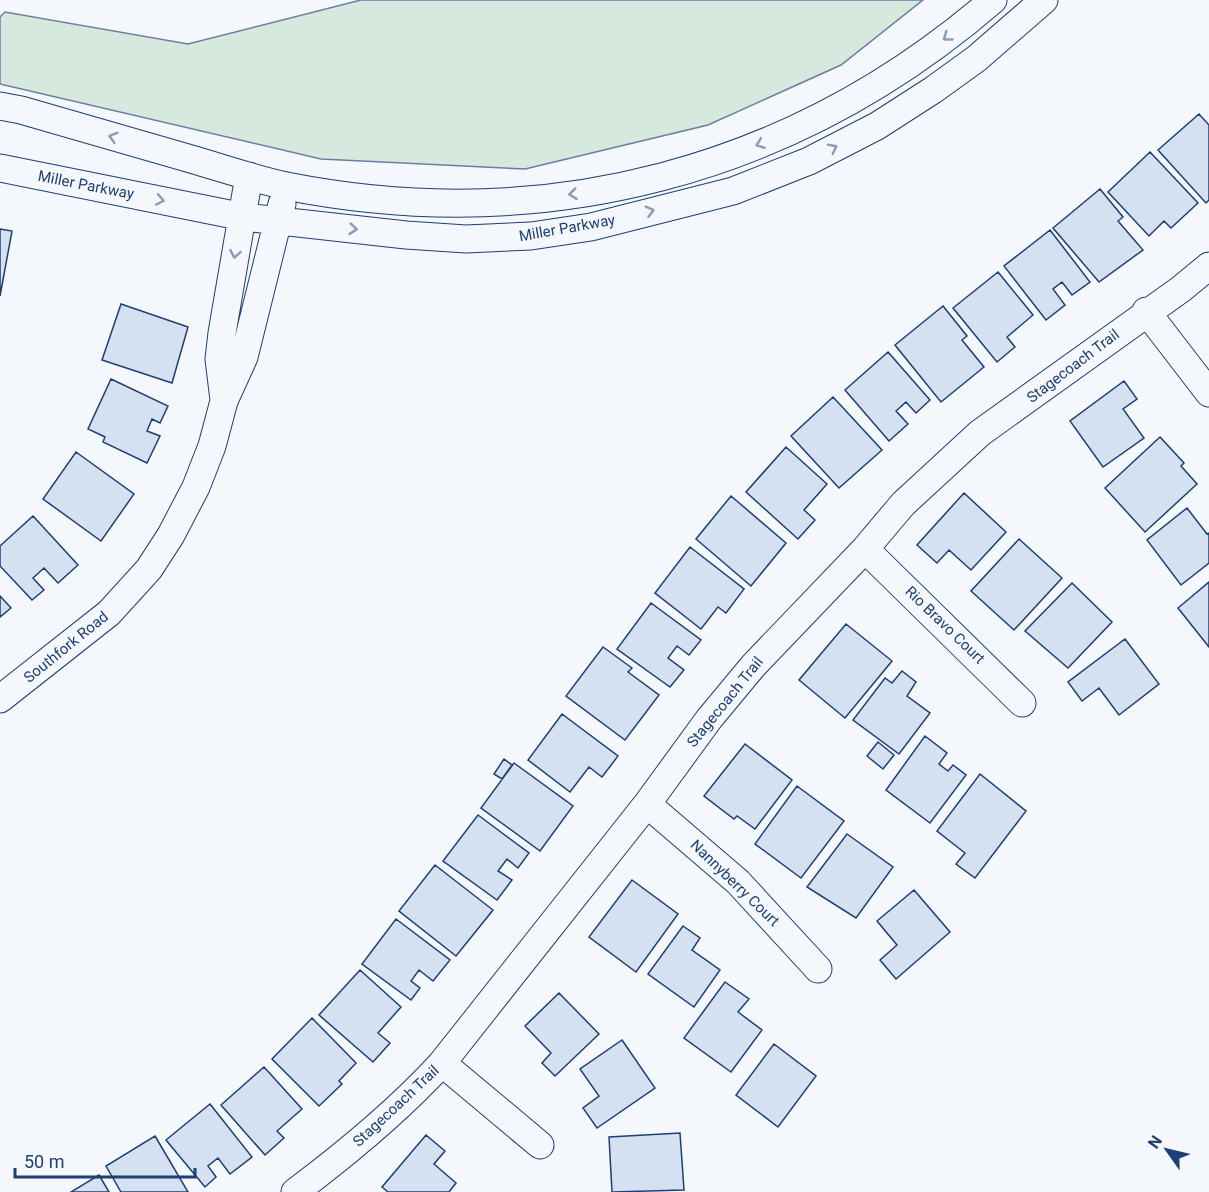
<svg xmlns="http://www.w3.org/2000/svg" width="1209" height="1192" font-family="Roboto,sans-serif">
	<rect width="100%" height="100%" fill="#f4f7fb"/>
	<path fill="#d7e8df" stroke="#687fa3" stroke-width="1.5" d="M361,0H923L841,65L708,125L525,169L321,159L0,84V17L5,12L188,44Z"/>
	<path fill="#d5e0f0" stroke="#1d3f73" stroke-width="1.5" d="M1199,114L1209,125V200L1206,203L1158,150Z
		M1150,152L1198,203L1171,228L1164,221L1149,236L1108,192Z
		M1100,189L1123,217L1118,221L1143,250L1099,282L1053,228Z
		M0,229L12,231L0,296Z
		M1050,230L1090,282L1072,295L1062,282L1053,289L1065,305L1046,320L1004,266Z
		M998,272L1033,315L1007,337L1015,347L997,362L953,308Z
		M121,304L188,327L172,383L102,360Z
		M943,306L967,336L962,340L984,367L941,402L895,345Z
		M888,352L930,400L916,413L906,402L896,411L908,424L889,441L845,390Z
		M111,379L168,406L160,423L152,419L147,431L160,436L147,463L103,442L105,437L88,429Z
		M1124,381L1137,399L1123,409L1144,438L1103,467L1070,421Z
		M833,397L882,450L839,488L791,436Z
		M1160,437L1184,463L1181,466L1197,484L1145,532L1105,488Z
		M786,447L827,484L804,510L815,520L798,539L746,492Z
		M76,452L134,494L101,541L43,499Z
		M964,493L1006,532L971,570L949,550L937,563L917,545Z
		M731,496L786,543L751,586L696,539Z
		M1187,508L1207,534L1209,533V563L1181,585L1147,540Z
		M33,516L78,565L58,583L44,568L33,578L44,590L32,600L0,566V546Z
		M1019,539L1062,578L1014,630L971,591Z
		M690,547L744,589L726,613L718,607L701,629L655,593Z
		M1209,582V647L1178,608Z
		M1072,583L1112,622L1068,668L1025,631Z
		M0,596L11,608L0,617Z
		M651,603L701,640L689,655L677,646L668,658L684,670L670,687L617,649Z
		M846,624L892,661L845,718L799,680Z
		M1125,639L1159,684L1119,715L1099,688L1082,701L1068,682Z
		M603,647L632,668L628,672L659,695L625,740L566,696Z
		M902,671L916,682L907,696L930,713L899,754L853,720L885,678L892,683Z
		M562,714L618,756L602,777L589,767L570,792L528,760Z
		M925,736L947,753L939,764L948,771L953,765L966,775L930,823L886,790Z
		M878,742L894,755L883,769L867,756Z
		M745,744L792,780L755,829L737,816L734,819L704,796Z
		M504,759L512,765L502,779L494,774Z
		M514,763L573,806L540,851L481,808Z
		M980,774L1026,811L975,878L956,864L965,853L937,831Z
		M797,786L844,821L801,878L755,844Z
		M478,815L529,853L518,868L507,859L498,871L512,880L497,900L443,861Z
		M847,834L893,867L856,918L807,887Z
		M435,865L493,910L456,956L399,911Z
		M632,880L678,914L636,972L589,937Z
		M914,890L950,932L896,979L880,960L897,945L877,921Z
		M396,919L450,960L433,981L419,970L411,981L420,988L411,1000L362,964Z
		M683,926L700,938L692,950L720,970L694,1007L648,974Z
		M360,970L401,1007L378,1033L390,1043L373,1062L319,1015Z
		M725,982L749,999L738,1012L762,1030L731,1072L684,1038Z
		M559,993L599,1034L555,1076L542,1063L551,1053L525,1026Z
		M312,1018L356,1063L339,1081L342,1084L319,1106L272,1059Z
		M622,1040L655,1088L597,1128L583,1108L599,1096L580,1069Z
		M774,1044L816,1076L778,1127L736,1095Z
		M264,1067L302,1109L277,1131L284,1138L265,1155L221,1105Z
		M210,1104L252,1157L230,1174L218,1158L208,1166L216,1177L205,1187L166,1140Z
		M680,1133L684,1190L612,1192L609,1137Z
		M426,1135L445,1151L434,1164L456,1183L449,1192H388L382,1187Z
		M155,1136L188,1192H121L106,1166Z
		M99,1175L109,1192H71Z"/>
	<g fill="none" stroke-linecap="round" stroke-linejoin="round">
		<g stroke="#1d3f73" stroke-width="29">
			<path id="minor" d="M0,106L21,110C78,126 134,143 191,159C222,168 254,179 286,186C544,237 793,173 993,0
				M0,168L244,217L406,235L466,239L531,236L591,227L733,191L809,161L877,126L933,90L976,59L1044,0
				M1146,311L1209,393
				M224,400L219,359L222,333L249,176
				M865,549L1022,703
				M0,699L109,613L149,569L171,535L196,487L212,446L224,401L244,357L282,204
				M647,804L738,882L818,969
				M442,1063L540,1145
				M295,1192C347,1153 398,1111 442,1063L647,804L709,719L753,666L865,549L903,504L980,433L1181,289L1209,266"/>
		</g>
		<use href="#minor" stroke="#f4f7fb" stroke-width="27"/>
	</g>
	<defs><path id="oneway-chevron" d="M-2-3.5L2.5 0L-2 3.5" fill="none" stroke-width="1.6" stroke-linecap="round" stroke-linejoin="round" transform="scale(1.5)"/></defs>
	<g stroke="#889bb7">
		<use href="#oneway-chevron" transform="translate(947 37) rotate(144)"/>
		<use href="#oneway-chevron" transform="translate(113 137) rotate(-164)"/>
		<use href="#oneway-chevron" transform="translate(760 144) rotate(159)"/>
		<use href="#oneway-chevron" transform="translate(833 148) rotate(-27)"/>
		<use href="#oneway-chevron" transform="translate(573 194) rotate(173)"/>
		<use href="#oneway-chevron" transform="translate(160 200) rotate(11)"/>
		<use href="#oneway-chevron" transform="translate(650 211) rotate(-15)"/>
		<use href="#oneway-chevron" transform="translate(353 229) rotate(6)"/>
		<use href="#oneway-chevron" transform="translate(235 254) rotate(100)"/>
	</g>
	<g text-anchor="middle" stroke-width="4.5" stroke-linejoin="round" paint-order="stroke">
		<g font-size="15" fill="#1d3f73" stroke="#f4f7fb">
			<text transform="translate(86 185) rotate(11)" y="5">Miller Parkway</text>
			<text transform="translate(567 228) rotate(-10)" y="5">Miller Parkway</text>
			<text transform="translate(1073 366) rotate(-37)" y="5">Stagecoach Trail</text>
			<text transform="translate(945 625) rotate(44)" y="5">Rio Bravo Court</text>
			<text transform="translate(66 647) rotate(-39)" y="5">Southfork Road</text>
			<text transform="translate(725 702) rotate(-51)" y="5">Stagecoach Trail</text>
			<text transform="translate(735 883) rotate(44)" y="5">Nannyberry Court</text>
			<text transform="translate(396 1106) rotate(-43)" y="5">Stagecoach Trail</text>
		</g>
	</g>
	<g transform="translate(1167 1150) rotate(304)" stroke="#f4f7fb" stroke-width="4.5" paint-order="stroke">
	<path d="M0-4.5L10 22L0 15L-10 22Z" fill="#1d3f73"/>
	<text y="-9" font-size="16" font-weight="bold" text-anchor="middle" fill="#1d3f73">N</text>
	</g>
	<path d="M15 1168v9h180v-9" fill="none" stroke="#1d3f73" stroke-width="3"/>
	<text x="24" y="1168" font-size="18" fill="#1d3f73" stroke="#f4f7fb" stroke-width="4.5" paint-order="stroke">50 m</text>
</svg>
